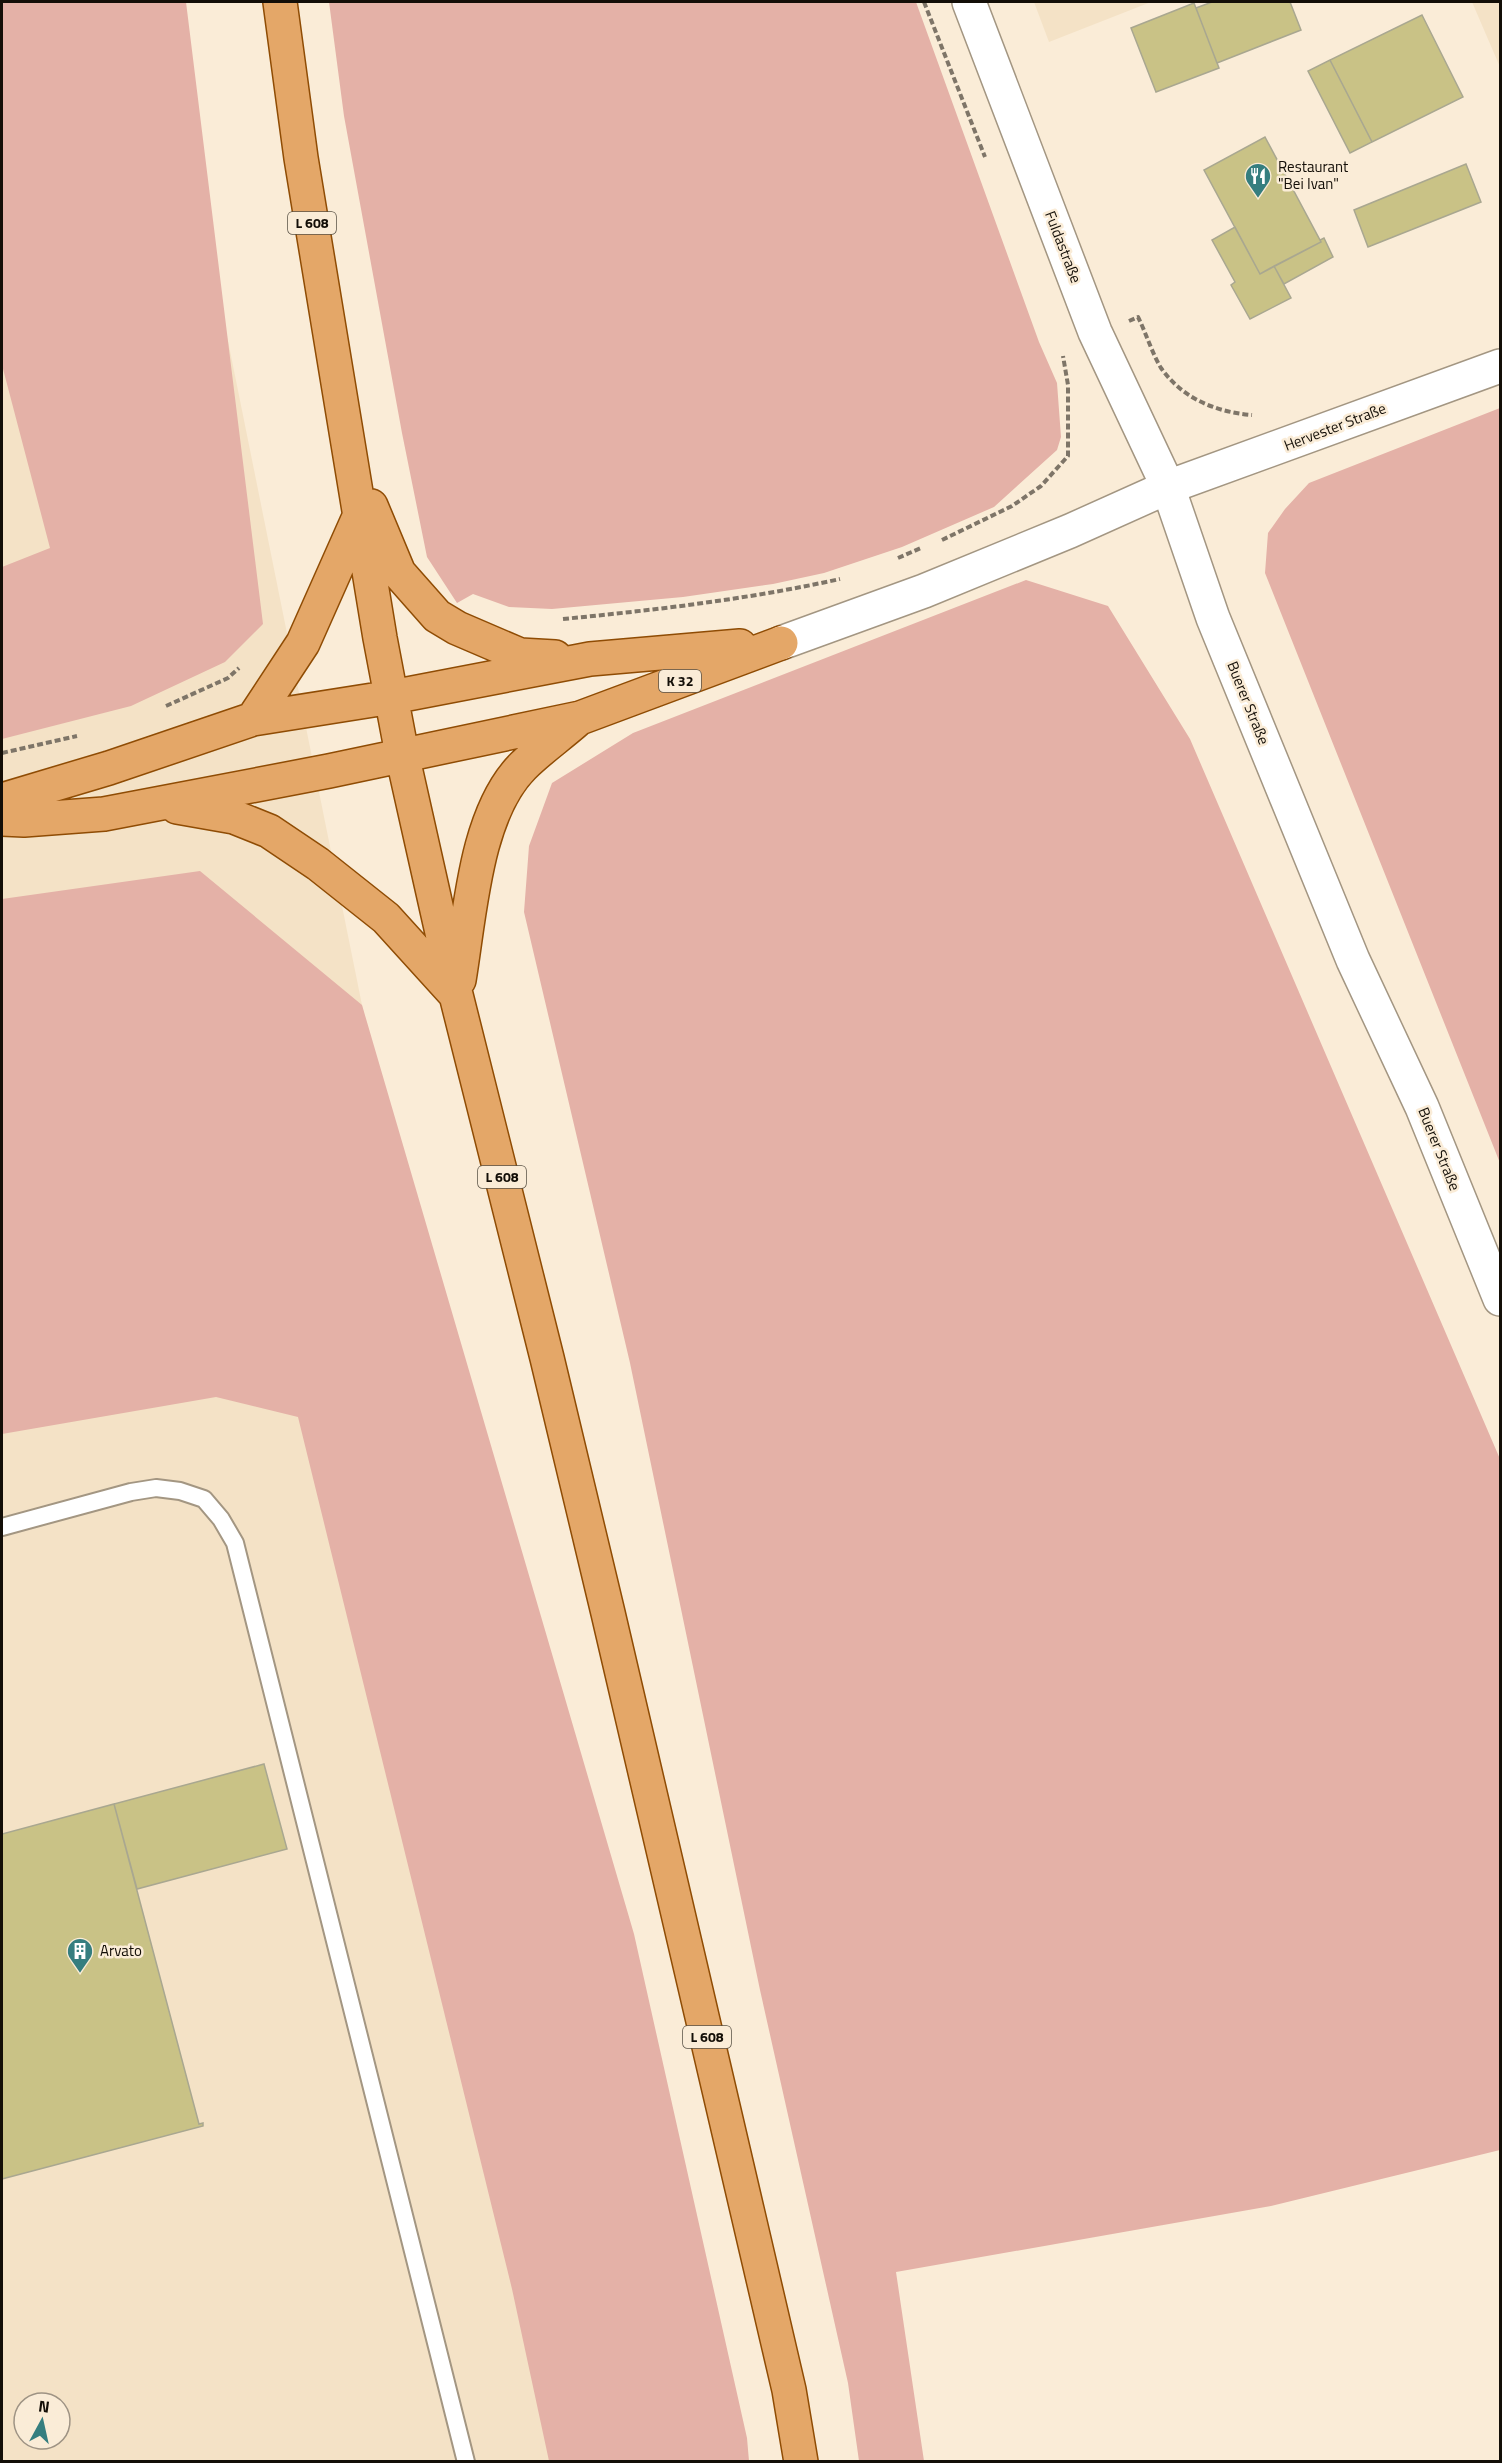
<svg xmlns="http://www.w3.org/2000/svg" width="1502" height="2463" font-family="'Titillium Web',sans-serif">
	<rect width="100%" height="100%" fill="#faecd7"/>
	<path fill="#f4e2c6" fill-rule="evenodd" d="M1034,2H1151L1049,42Z
		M1472,2H1500V67Z
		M2,288L227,336L362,1005L483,1528L692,2461L2,2462ZM24,2403H60V2439H24Z"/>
	<path fill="#e4b1a7" d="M2,2H186L263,624L225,662L131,706L2,739V567L50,548L2,365Z
		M329,2H916L1039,342L1057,383L1061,437L1057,450L994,507L902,547L824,573L773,584L683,597L552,609L509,607L473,594L457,603L427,557L402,433L344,116Z
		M1500,408V1163L1265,573L1268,533L1285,509L1309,483Z
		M1026,580L1108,606L1190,739L1500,1459V2150L1271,2206L896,2272L924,2461H859L848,2383L760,1990L630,1363L524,912L529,846L552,783L633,733Z
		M200,871L362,1005L634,1934L747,2438L749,2461H549L512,2289L298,1417L216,1397L2,1434V899Z"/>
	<path fill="#c9c286" stroke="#a9a790" stroke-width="1.5" d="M1212,2H1290L1301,30L1217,63L1196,8Z
		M1194,3L1219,68L1156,92L1131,28Z
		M1422,15L1463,97L1372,142L1330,60Z
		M1330,60L1372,142L1350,153L1308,71Z
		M1265,137L1321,242L1260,274L1204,170Z
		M1466,164L1481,202L1368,247L1354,210Z
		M1235,227L1260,274L1274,266L1291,298L1250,319L1231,285L1235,282L1212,240Z
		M1324,238L1333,257L1284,284L1274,266L1321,242L1320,240Z
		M264,1764L287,1849L137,1889L114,1804Z
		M114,1804L199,2124L203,2123V2126L2,2179V1834Z"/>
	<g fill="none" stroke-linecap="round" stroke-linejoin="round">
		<g stroke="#a39682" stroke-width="20">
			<path id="lane" d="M2,1527L131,1492L156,1488L180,1491L204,1499L221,1519L235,1543L466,2462"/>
		</g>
		<g stroke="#a39682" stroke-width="36">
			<path id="street" d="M969,2L1095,332L1168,487"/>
		</g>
		<g stroke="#a39682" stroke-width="36">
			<path id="secondary" d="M1168,487L1213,618L1353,960L1422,1107L1500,1299
				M781,643L924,591L1070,531L1168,487L1500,366"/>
		</g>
		<g stroke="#8f4c04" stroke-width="36">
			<path id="primary" d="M280,2L301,158L380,638L402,754L456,995L547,1358L608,1613L789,2390L801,2462
				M371,506L399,573L437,616L457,628L520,655L555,657
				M253,719L303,643L359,517
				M2,800L109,768L253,719L392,697L590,659L740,646
				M177,807L234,817L269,831L318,864L386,918L455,994
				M2,819L24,820L104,814L329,771L580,718L781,643
				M459,980C470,915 475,814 523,766C539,750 559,736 576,721"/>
		</g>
		<path stroke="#7e7568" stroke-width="4" stroke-dasharray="6 3" stroke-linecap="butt" d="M924,2L985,157
			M1129,321L1138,317C1146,333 1152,353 1161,368C1183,399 1216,412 1252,415
			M942,540L1012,506L1041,486L1068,456V385L1063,356
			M898,558L921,548
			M563,619C656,610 749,599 840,579
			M166,706L228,678L239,668
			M2,753L77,736"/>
		<use href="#lane" stroke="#fff" stroke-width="16"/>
		<use href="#street" stroke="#fff" stroke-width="33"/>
		<use href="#secondary" stroke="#fff" stroke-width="33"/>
		<use href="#primary" stroke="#e4a768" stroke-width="33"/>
	</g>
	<defs>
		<g id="restaurant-pin" transform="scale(1.35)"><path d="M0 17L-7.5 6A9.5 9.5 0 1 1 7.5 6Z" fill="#357e7f" stroke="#faecd7"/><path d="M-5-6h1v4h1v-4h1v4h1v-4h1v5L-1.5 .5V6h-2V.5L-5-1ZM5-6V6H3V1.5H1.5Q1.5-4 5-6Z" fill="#fff"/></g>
		<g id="building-pin" transform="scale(1.35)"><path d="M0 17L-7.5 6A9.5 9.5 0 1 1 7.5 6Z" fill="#357e7f" stroke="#faecd7"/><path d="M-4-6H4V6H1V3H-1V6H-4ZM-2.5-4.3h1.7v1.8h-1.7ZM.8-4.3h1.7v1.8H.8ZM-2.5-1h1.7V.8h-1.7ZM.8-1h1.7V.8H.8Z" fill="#fff"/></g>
	</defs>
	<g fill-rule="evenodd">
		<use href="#restaurant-pin" x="1258" y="176"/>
		<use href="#building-pin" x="80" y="1951"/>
	</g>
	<g text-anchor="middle" stroke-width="5" stroke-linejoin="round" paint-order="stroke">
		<g fill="#faecd7" stroke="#585145" stroke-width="1.5">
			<rect x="288" y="212" width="48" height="22" rx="4.5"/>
			<rect x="659" y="670" width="42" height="22" rx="4.5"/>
			<rect x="478" y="1166" width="48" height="22" rx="4.5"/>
			<rect x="683" y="2026" width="48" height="22" rx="4.5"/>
		</g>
		<g font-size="14" font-weight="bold" fill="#130e07">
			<text x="312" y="228">L 608</text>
			<text x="680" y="686">K 32</text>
			<text x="502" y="1182">L 608</text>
			<text x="707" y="2042">L 608</text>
		</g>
		<g font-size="15" fill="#130e07" stroke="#faecd7" text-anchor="start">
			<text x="1278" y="172">Restaurant<tspan x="1278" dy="17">"Bei Ivan"</tspan></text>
			<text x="100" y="1956">Arvato</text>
		</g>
		<g font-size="15" fill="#130e07" stroke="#faecd7">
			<text transform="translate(1063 247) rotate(69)" y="5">Fuldastraße</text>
			<text transform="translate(1335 427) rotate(-21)" y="5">Hervester Straße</text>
			<text transform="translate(1248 703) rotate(68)" y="5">Buerer Straße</text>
			<text transform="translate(1439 1149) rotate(68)" y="5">Buerer Straße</text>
		</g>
	</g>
	<rect width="1502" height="2463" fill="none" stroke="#130e07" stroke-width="6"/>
	<g transform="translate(42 2421) rotate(8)"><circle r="28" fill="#faecd7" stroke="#9e9384" stroke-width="1.5"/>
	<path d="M0-4.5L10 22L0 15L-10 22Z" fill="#357e7f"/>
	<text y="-9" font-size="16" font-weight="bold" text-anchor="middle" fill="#130e07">N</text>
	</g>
</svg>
